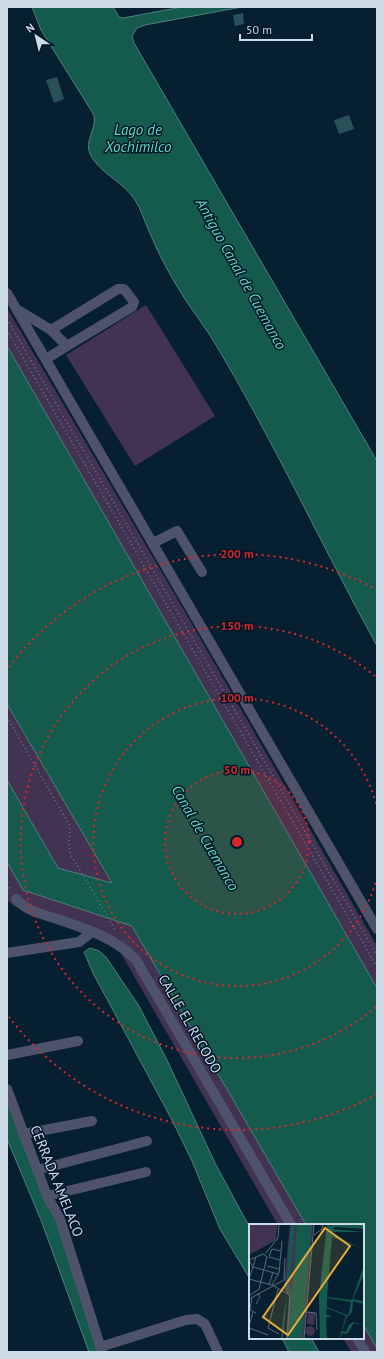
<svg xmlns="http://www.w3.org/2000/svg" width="384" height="1359" font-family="'PT Sans',sans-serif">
	<rect width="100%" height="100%" fill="#072031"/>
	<path fill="#433352" d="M146,305L215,416L135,466L66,355Z
		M7,308L178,600L377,946V1352H351L343,1338H363V1225H278L115,943L14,906L7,900Z"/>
	<path fill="#155b4d" stroke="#4c817b" d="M32,7H113L119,17L123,18L182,7H242L145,25L137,28L132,36L134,43L377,461V646C323,548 276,446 219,350C206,327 188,306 175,283C165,266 156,248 149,231C144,220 141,209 135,200C124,182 99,173 90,154C84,141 97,129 94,115L41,30Z
		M7,346L377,988V1348L363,1324V1225H306L132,926L23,890L7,862V780L58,868L112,883L7,704Z
		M90,948L99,951L106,957L139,1006L167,1060L215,1163L250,1228V1279L220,1229L192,1161L172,1120L93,973L84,952Z
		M7,1099L55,1217L98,1352H89L41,1220L7,1139Z
		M282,1338H311L319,1352H289Z"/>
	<path fill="#2a5057" d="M243,13L244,24L235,26L233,15Z
		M57,77L64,99L54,103L46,80Z
		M349,115L354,129L339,134L334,120Z"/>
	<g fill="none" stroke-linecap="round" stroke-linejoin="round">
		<path stroke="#687c8a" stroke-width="1.5" stroke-dasharray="1 3" stroke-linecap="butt" d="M7,319L377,955
			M7,330L377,967
			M7,717L70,826L69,846L71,855L116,931
			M7,884L11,891"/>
		<path stroke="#4e536b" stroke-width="10" d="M7,293L377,929
			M18,310L51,330L67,346L132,307L134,302L124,289H118L51,330
			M46,359L67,346
			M153,543L177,531L202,572
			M16,899C27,911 38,913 54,918C83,928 115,937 136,960L291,1225
			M7,953L79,942L92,932
			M7,1055L78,1041
			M7,1089L47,1196L60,1219L102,1352
			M23,1134L92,1121
			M37,1170L147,1141
			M47,1196L146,1172
			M357,1338L365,1352
			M100,1347L186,1320L197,1319L205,1324L218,1352"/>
	</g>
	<circle cx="237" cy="842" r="72" fill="#d62828" fill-opacity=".12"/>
	<g fill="none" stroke="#d62828" stroke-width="2" stroke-dasharray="2 4">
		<circle cx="237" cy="842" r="72"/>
		<path d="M377 877A144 144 0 1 1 377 807"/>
		<path d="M376 1007A216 216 0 1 1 376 677"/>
		<path d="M377 1094A288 288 0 0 1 9 1017M9 667A288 288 0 0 1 377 590"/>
	</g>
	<g text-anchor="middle" stroke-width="3" stroke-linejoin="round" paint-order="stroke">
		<g font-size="14" fill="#cddbe7" stroke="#001627">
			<text transform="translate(190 1024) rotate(60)" y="5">CALLE EL RECODO</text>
			<text transform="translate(57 1181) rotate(68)" y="5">CERRADA AMELACO</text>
		</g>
		<g font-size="15" font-style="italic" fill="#5ddac0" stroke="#001627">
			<text x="138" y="135">Lago de<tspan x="138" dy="17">Xochimilco</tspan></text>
			<text transform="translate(241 274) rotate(61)" y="5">Antiguo Canal de Cuemanco</text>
			<text transform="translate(205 838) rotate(60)" y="5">Canal de Cuemanco</text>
		</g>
	</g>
	<g transform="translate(249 1224)">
		<rect width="115" height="115" fill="#072031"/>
		<path d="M0,0H28L27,16L0,31ZM41,0H64L55,115H37L40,71L35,63ZM59,88L66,89L65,101L58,100ZM56 107a5 5 0 1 1 10 0a5 5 0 1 1-10 0Z" fill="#433352"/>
		<path d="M42,0H46L40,64L43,67L48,0H63L53,115H39L42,71L37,64ZM78,0H81L82,5V0H115V5L86,3L84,5L115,8H83V11L115,25L83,13L78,73L103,76L115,41V50L104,75L112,77L115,78V80L104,77L103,88L98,93L93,107L97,108L100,101L104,98L108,99L115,102L105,99L98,110L93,109L91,115V112L97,92L78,84L77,90L83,93H77L78,115H71L70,73ZM78,74L102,78L100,89L98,91L78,83ZM38,70L34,115H32L34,95Z" fill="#155b4d" fill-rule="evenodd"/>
		<path fill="none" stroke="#566b7a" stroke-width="1" d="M65,11L73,5L74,0M16,30L29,14L30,0M0,36L14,30L18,33L10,65L0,72M0,36L4,43L29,50M31,36L20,33L23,25L32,27M18,42L30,45M0,55L23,61L39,70M0,55L7,33M20,61L24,48M23,61L30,49L33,17M36,64L41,73L38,115M29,65L19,104L30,110M3,73L1,86L7,89M0,79V75L35,56L36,34M7,80L11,73L9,69M58,88L67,89L68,106M0,102L4,88M0,104L19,111M55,115L65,0"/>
		<path fill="#e9ab38" fill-opacity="0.15" stroke="#e9ab38" stroke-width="2" d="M76,4L101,22L39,111L14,93Z"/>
		<rect width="115" height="115" fill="none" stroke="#cddbe7" stroke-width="2"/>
	</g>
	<circle cx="237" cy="842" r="6" fill="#d62828" stroke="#001627" stroke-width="2"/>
	<g font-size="12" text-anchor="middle" font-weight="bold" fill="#d62828" stroke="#001627" stroke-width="3" stroke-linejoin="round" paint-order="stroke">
		<text x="237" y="558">200 m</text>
		<text x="237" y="630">150 m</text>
		<text x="237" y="702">100 m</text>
		<text x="237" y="774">50 m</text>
	</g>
	<rect width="384" height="1359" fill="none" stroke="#cddbe7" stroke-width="16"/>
	<g transform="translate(36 36) rotate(325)" stroke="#001627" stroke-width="3" paint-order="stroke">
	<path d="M0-3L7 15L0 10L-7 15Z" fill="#cddbe7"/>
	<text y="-6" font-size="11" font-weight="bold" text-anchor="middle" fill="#cddbe7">N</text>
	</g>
	<path d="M240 34v6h72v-6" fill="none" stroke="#cddbe7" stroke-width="2"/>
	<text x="246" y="34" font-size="12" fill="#cddbe7" stroke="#001627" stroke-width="3" paint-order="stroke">50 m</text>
</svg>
